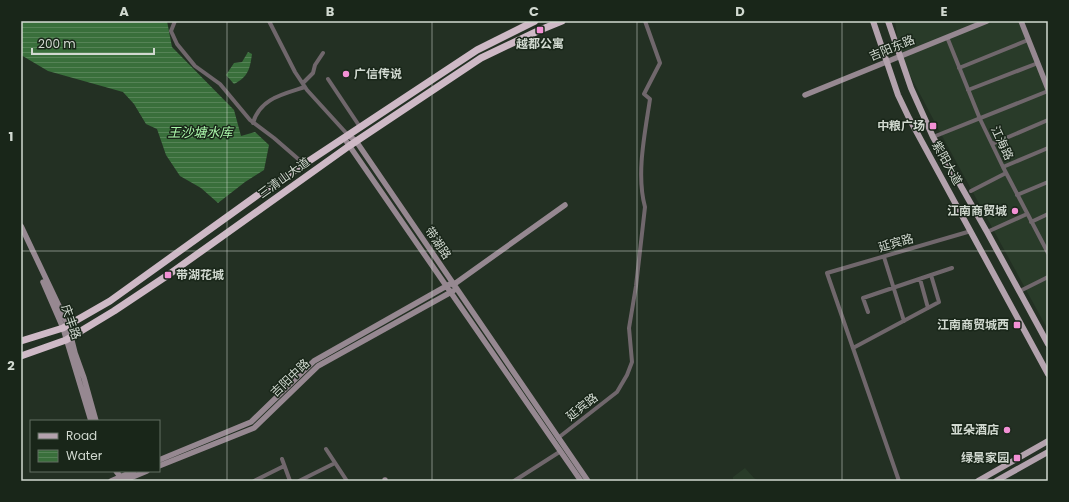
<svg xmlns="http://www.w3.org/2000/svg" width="1069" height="502" font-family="Poppins,'Noto Sans SC',sans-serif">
	<defs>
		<pattern id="water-rules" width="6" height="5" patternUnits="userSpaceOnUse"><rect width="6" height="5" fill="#396f3b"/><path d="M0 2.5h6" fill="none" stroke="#558356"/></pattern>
	</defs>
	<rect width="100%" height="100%" fill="#233023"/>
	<path fill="#293b29" d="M895,21H1021L1048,89V330L941,134L900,56Z
		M745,468L754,478L759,481H733V477Z"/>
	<path fill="url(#water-rules)" d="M21,21H167L172,47L234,110L241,136L255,132L269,145L264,170L245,182L218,203L201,188L180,176L166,155L157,129L146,124L134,104L123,92L48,71L21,55Z
		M248,52L252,54C250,69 248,77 234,84L226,75L234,63L242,62Z"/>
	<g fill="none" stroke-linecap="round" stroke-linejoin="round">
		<path stroke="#70676c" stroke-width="4" d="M175,21L171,31L177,44L195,66L220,84L250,120L274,138L304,164
			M269,21L295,72L307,90L348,135
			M947,37L980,119L1003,167L1048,253
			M959,68L1028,40
			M328,79L360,127
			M303,83L313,73L315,65L323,53
			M968,90L1038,63
			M253,123C260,98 284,94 305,87
			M933,137L1048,91
			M992,144L1048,120
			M1003,167L1048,148
			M971,191L1006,173
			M1017,195L1048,182
			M1031,222L1048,214
			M987,232L1027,214
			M884,257L904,321
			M920,279L928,308
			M1020,291L1048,277
			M868,312L863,298L931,275
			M853,348L939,302L931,275L952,268
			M558,438L617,392L627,375L632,362L629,328L636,286L645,207C636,174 645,133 650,99L644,94L660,63L645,21
			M326,449L347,481
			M282,459L290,481
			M254,481L284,466
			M299,481L335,463
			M514,481L561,451
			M899,481L827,273L971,231"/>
		<path stroke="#968891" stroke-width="5.5" d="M1021,21L1048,89
			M805,95L987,21
			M348,135L356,141L588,481
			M344,138L581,481
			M21,226L68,325L75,353L84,378L96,421
			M43,282L63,328L91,421
			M453,285L565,205
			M159,460L251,422L314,361L450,284
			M159,466L254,428L318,366L453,291
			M116,471L122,479
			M385,480V481
			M111,481L134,471
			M123,481L147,471"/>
		<path stroke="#b3a2ad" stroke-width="6" d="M873,21L898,95L909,118L1048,374
			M888,21L911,88L933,137L987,232L1048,344
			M978,481L1048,441
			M996,481L1048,452"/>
		<path stroke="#ceb9c6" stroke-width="7" d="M21,341L63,328L110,301L259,194L477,50L535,21
			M21,356L66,340L114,311L168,275L349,146L481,58L540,30L562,21"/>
	</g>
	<path fill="none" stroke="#d1d9d0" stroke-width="1" stroke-opacity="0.55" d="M227,21V481M432,21V481M637,21V481M842,21V481M21,251H1048"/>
	<g fill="#f391d5" stroke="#192619" stroke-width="1.5">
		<rect x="536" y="26" width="8" height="8" rx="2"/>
		<circle cx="346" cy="74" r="4"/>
		<rect x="929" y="122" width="8" height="8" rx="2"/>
		<circle cx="1015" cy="211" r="4"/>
		<rect x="164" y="271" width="8" height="8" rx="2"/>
		<rect x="1013" y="321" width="8" height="8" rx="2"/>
		<circle cx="1007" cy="430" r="4"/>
		<rect x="1013" y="454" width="8" height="8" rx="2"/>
	</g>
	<g text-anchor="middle" stroke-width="3" stroke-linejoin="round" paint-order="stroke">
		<g font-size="12" font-weight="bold" fill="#d1d9d0" stroke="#192619" text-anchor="end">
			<text x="540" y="48" text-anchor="middle">越都公寓</text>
			<text x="354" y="78" text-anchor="start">广信传说</text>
			<text x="925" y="130">中粮广场</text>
			<text x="1007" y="215">江南商贸城</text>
			<text x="176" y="279" text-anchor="start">带湖花城</text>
			<text x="1009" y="329">江南商贸城西</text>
			<text x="999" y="434">亚朵酒店</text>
			<text x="1009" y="462">绿景家园</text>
		</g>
		<g font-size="12" fill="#d1d9d0" stroke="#192619">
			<text transform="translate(892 48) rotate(-22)" y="4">吉阳东路</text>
			<text transform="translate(1002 143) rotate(65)" y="4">江海路</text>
			<text transform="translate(947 163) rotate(61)" y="4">紫阳大道</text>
			<text transform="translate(284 178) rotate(-36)" y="4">三清山大道</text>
			<text transform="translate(438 243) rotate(56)" y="4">带湖路</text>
			<text transform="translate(896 243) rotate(-16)" y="4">延宾路</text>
			<text transform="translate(71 322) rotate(71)" y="4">庆丰路</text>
			<text transform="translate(290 378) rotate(-44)" y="4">吉阳中路</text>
			<text transform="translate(582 407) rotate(-38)" y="4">延宾路</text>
		</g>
		<g font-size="13" font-style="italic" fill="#abf8ab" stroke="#192619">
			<text x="200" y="137">王沙塘水库</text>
		</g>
	</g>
	<rect width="1069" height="502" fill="none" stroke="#192619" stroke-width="44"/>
	<rect x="30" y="420" width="130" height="52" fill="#192619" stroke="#636e62"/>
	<rect x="38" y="433" width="20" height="6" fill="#b3a2ad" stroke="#636e62"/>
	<text x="66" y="440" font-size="12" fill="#d1d9d0">Road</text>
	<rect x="38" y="450" width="20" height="12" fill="url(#water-rules)" stroke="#636e62"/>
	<text x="66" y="460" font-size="12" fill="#d1d9d0">Water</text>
	<path d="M32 48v6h122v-6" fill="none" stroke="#d1d9d0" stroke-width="2"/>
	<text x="38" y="48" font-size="12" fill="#d1d9d0" stroke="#192619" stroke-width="3" paint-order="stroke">200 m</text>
	<rect x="22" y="22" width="1025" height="458" fill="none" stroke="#d1d9d0" stroke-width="1.5"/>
	<g font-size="13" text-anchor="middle" font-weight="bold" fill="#d1d9d0">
		<text x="124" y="16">A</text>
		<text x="330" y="16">B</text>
		<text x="534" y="16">C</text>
		<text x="740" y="16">D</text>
		<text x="944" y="16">E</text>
		<text x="11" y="141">1</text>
		<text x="11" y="370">2</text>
	</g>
</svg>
